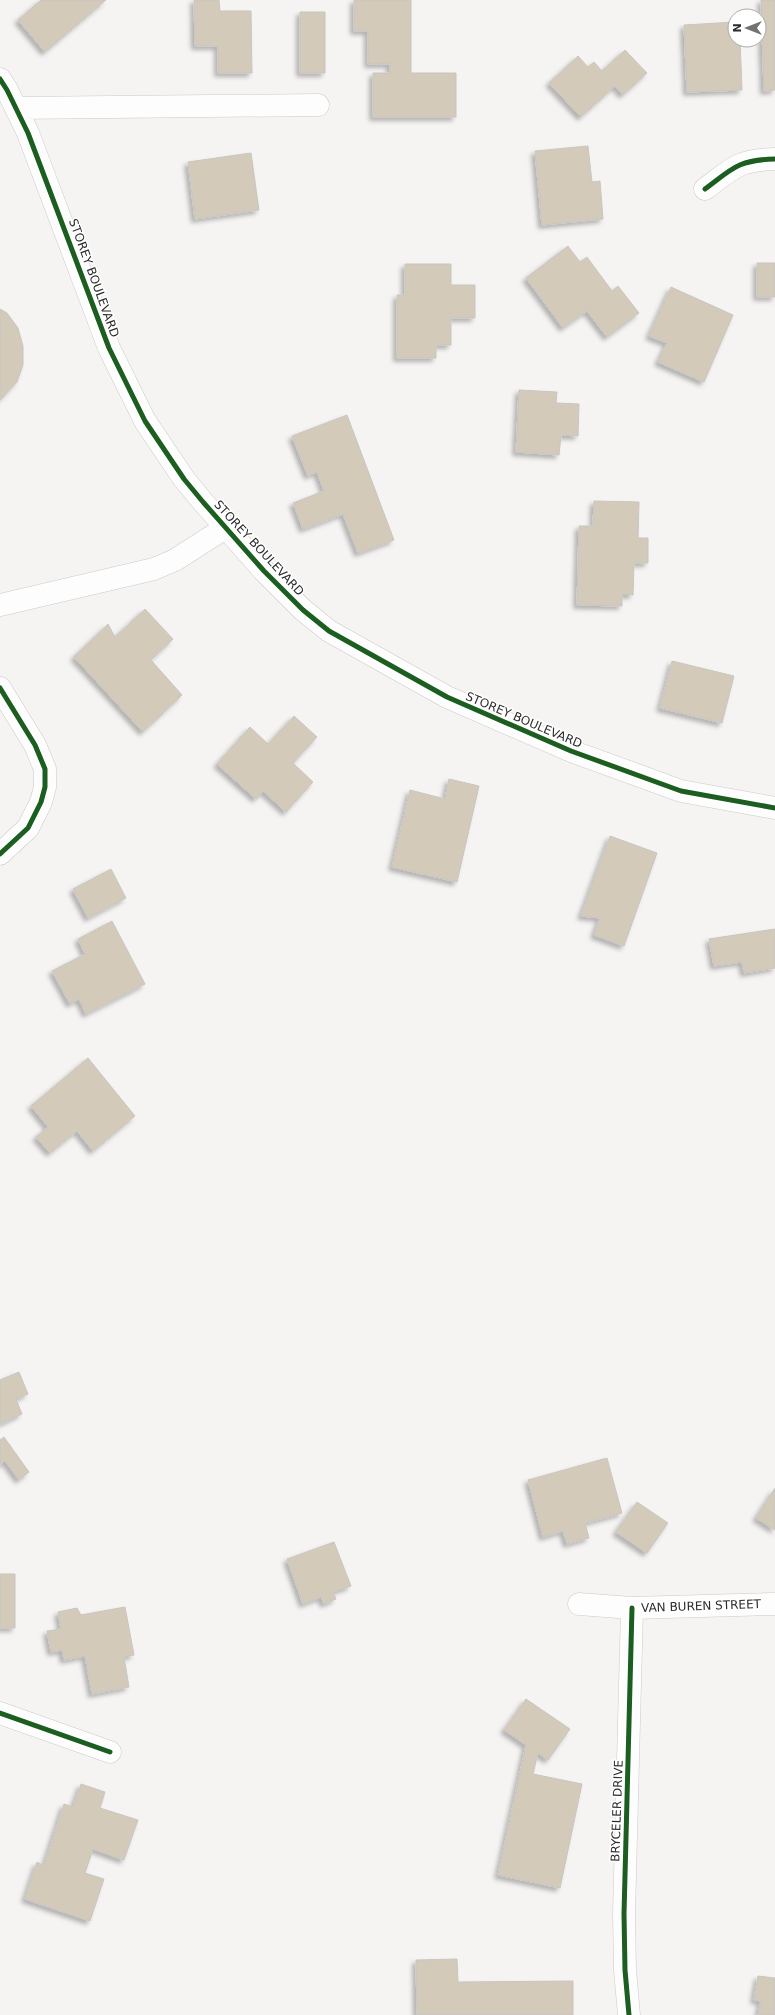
<svg xmlns="http://www.w3.org/2000/svg" width="775" height="2015" font-family="'DejaVu Sans',sans-serif">
	<defs>
		<filter id="shadow"><feDropShadow dx="-3.5" dy="3.5" stdDeviation="2" flood-color="#0004"/></filter>
	</defs>
	<rect width="100%" height="100%" fill="#f6f4f2"/>
	<path fill="#d3cab9" stroke="#c7c6c4" filter="url(#shadow)" d="M41,0H106L45,52L18,20Z
		M194,0H219L220,11H251L252,73H218V46H195Z
		M354,0H411V73H456V117H373V73H390V64H368V31H354Z
		M761,0H775V90L764,91Z
		M300,12H325V73H300Z
		M735,22V40H740L742,90L687,92L684,25Z
		M625,50L647,73L623,95L615,86L581,117L549,83L578,56L588,67L594,62L602,71Z
		M588,146L592,182L600,181L603,219L542,225L535,151Z
		M251,153L259,210L195,219L188,162Z
		M568,246L580,262L587,257L612,291L618,286L639,313L607,337L587,311L563,328L526,278Z
		M757,263H775V297H757Z
		M405,264H451V285H475V318H451V345H436V358H397V295H405Z
		M671,287L733,315L704,382L658,362L667,343L649,336Z
		M0,309L7,313L18,328L23,346V365L17,382L0,400Z
		M519,390L557,392L556,403L579,404L578,436L561,435L559,455L516,452Z
		M347,415L394,540L358,553L343,514L303,529L293,503L324,491L317,472L308,476L292,436Z
		M594,501L639,502L638,538H648V563H634L633,595L622,594V606L577,605L579,526H593Z
		M145,609L173,639L151,660L182,695L143,732L74,657L108,624L115,637Z
		M672,661L734,676L722,723L660,708Z
		M294,716L317,737L293,763L313,782L286,812L263,791L256,799L217,764L250,727L268,744Z
		M449,779L479,786L457,882L392,867L410,790L445,799Z
		M610,836L657,853L624,946L594,935L600,918L581,916Z
		M111,869L126,898L88,918L73,889Z
		M112,921L145,984L86,1014L79,999L70,1004L52,971L85,954L78,939Z
		M775,929V968L744,973L742,962L714,966L709,939Z
		M88,1058L135,1116L93,1151L77,1131L50,1153L36,1137L48,1127L31,1106Z
		M19,1372L28,1394L16,1399L22,1414L0,1424V1380Z
		M4,1437L29,1472L19,1480L5,1461L0,1465V1440Z
		M607,1458L622,1513L585,1523L589,1538L567,1544L563,1531L543,1537L528,1480Z
		M775,1488V1530L756,1518Z
		M637,1502L668,1523L647,1553L616,1532Z
		M334,1542L351,1586L333,1592L336,1599L324,1604L321,1597L303,1604L287,1559Z
		M0,1574H15V1628H0Z
		M125,1607L134,1655L124,1657L129,1687L92,1694L85,1656L64,1660L62,1650L51,1652L47,1631L61,1629L58,1612L77,1608L81,1615Z
		M526,1699L570,1729L548,1760L538,1753L533,1774L582,1784L560,1888L498,1875L526,1745L504,1730Z
		M81,1784L105,1792L100,1808L138,1820L124,1860L93,1849L85,1873L104,1879L90,1921L25,1899L37,1862L44,1866L64,1804L73,1807Z
		M457,1959L458,1982L573,1981V2015H417L416,1960Z
		M758,1976L775,1978V2015H758L761,2001L754,2000Z"/>
	<g fill="none" stroke-linecap="round" stroke-linejoin="round">
		<g stroke="#cbcac8" stroke-width="23">
			<path id="minor" d="M0,79L7,90L28,133L109,348L145,421L184,479L203,502L264,571L303,610L329,631L447,697L571,751L681,791L775,808
				M16,108L318,105
				M705,189C733,168 738,160 775,159
				M0,605L154,569L175,560L225,528
				M0,688L35,745L45,769V787L41,802L28,828L0,854
				M579,1604L632,1608L775,1604
				M0,1713L110,1752
				M629,2015L625,1970L624,1914L632,1608"/>
		</g>
		<use href="#minor" stroke="#fefdfd" stroke-width="22"/>
		<g stroke="#fff" stroke-width="8">
			<path id="cycleway" d="M0,79L7,90L28,133L109,348L145,421L184,479L203,502L264,571L303,610L329,631L447,697L571,751L681,791L775,808
				M705,189C733,168 738,160 775,159
				M0,688L35,745L45,769V787L41,802L28,828L0,854
				M0,1713L110,1752
				M629,2015L625,1970L624,1914L632,1608"/>
		</g>
		<use href="#cycleway" stroke="#1b5e20" stroke-width="5"/>
	</g>
	<g text-anchor="middle" stroke-width="3" stroke-linejoin="round" paint-order="stroke">
		<g font-size="12" fill="#2d2b2b" stroke="#fff">
			<text transform="translate(94 278) rotate(70)" y="4">STOREY BOULEVARD</text>
			<text transform="translate(259 548) rotate(47)" y="4">STOREY BOULEVARD</text>
			<text transform="translate(524 720) rotate(23)" y="4">STOREY BOULEVARD</text>
			<text transform="translate(701 1606) rotate(-2)" y="4">VAN BUREN STREET</text>
			<text transform="translate(617 1811) rotate(-88)" y="4">BRYCELER DRIVE</text>
		</g>
	</g>
	<g transform="translate(747 28) rotate(270)"><circle r="19" fill="#ffffff" stroke="#abaaaa"/>
	<path d="M0-3L7 15L0 10L-7 15Z" fill="#737171"/>
	<text y="-6" font-size="11" font-weight="bold" text-anchor="middle" fill="#2d2b2b">N</text>
	</g>
</svg>
